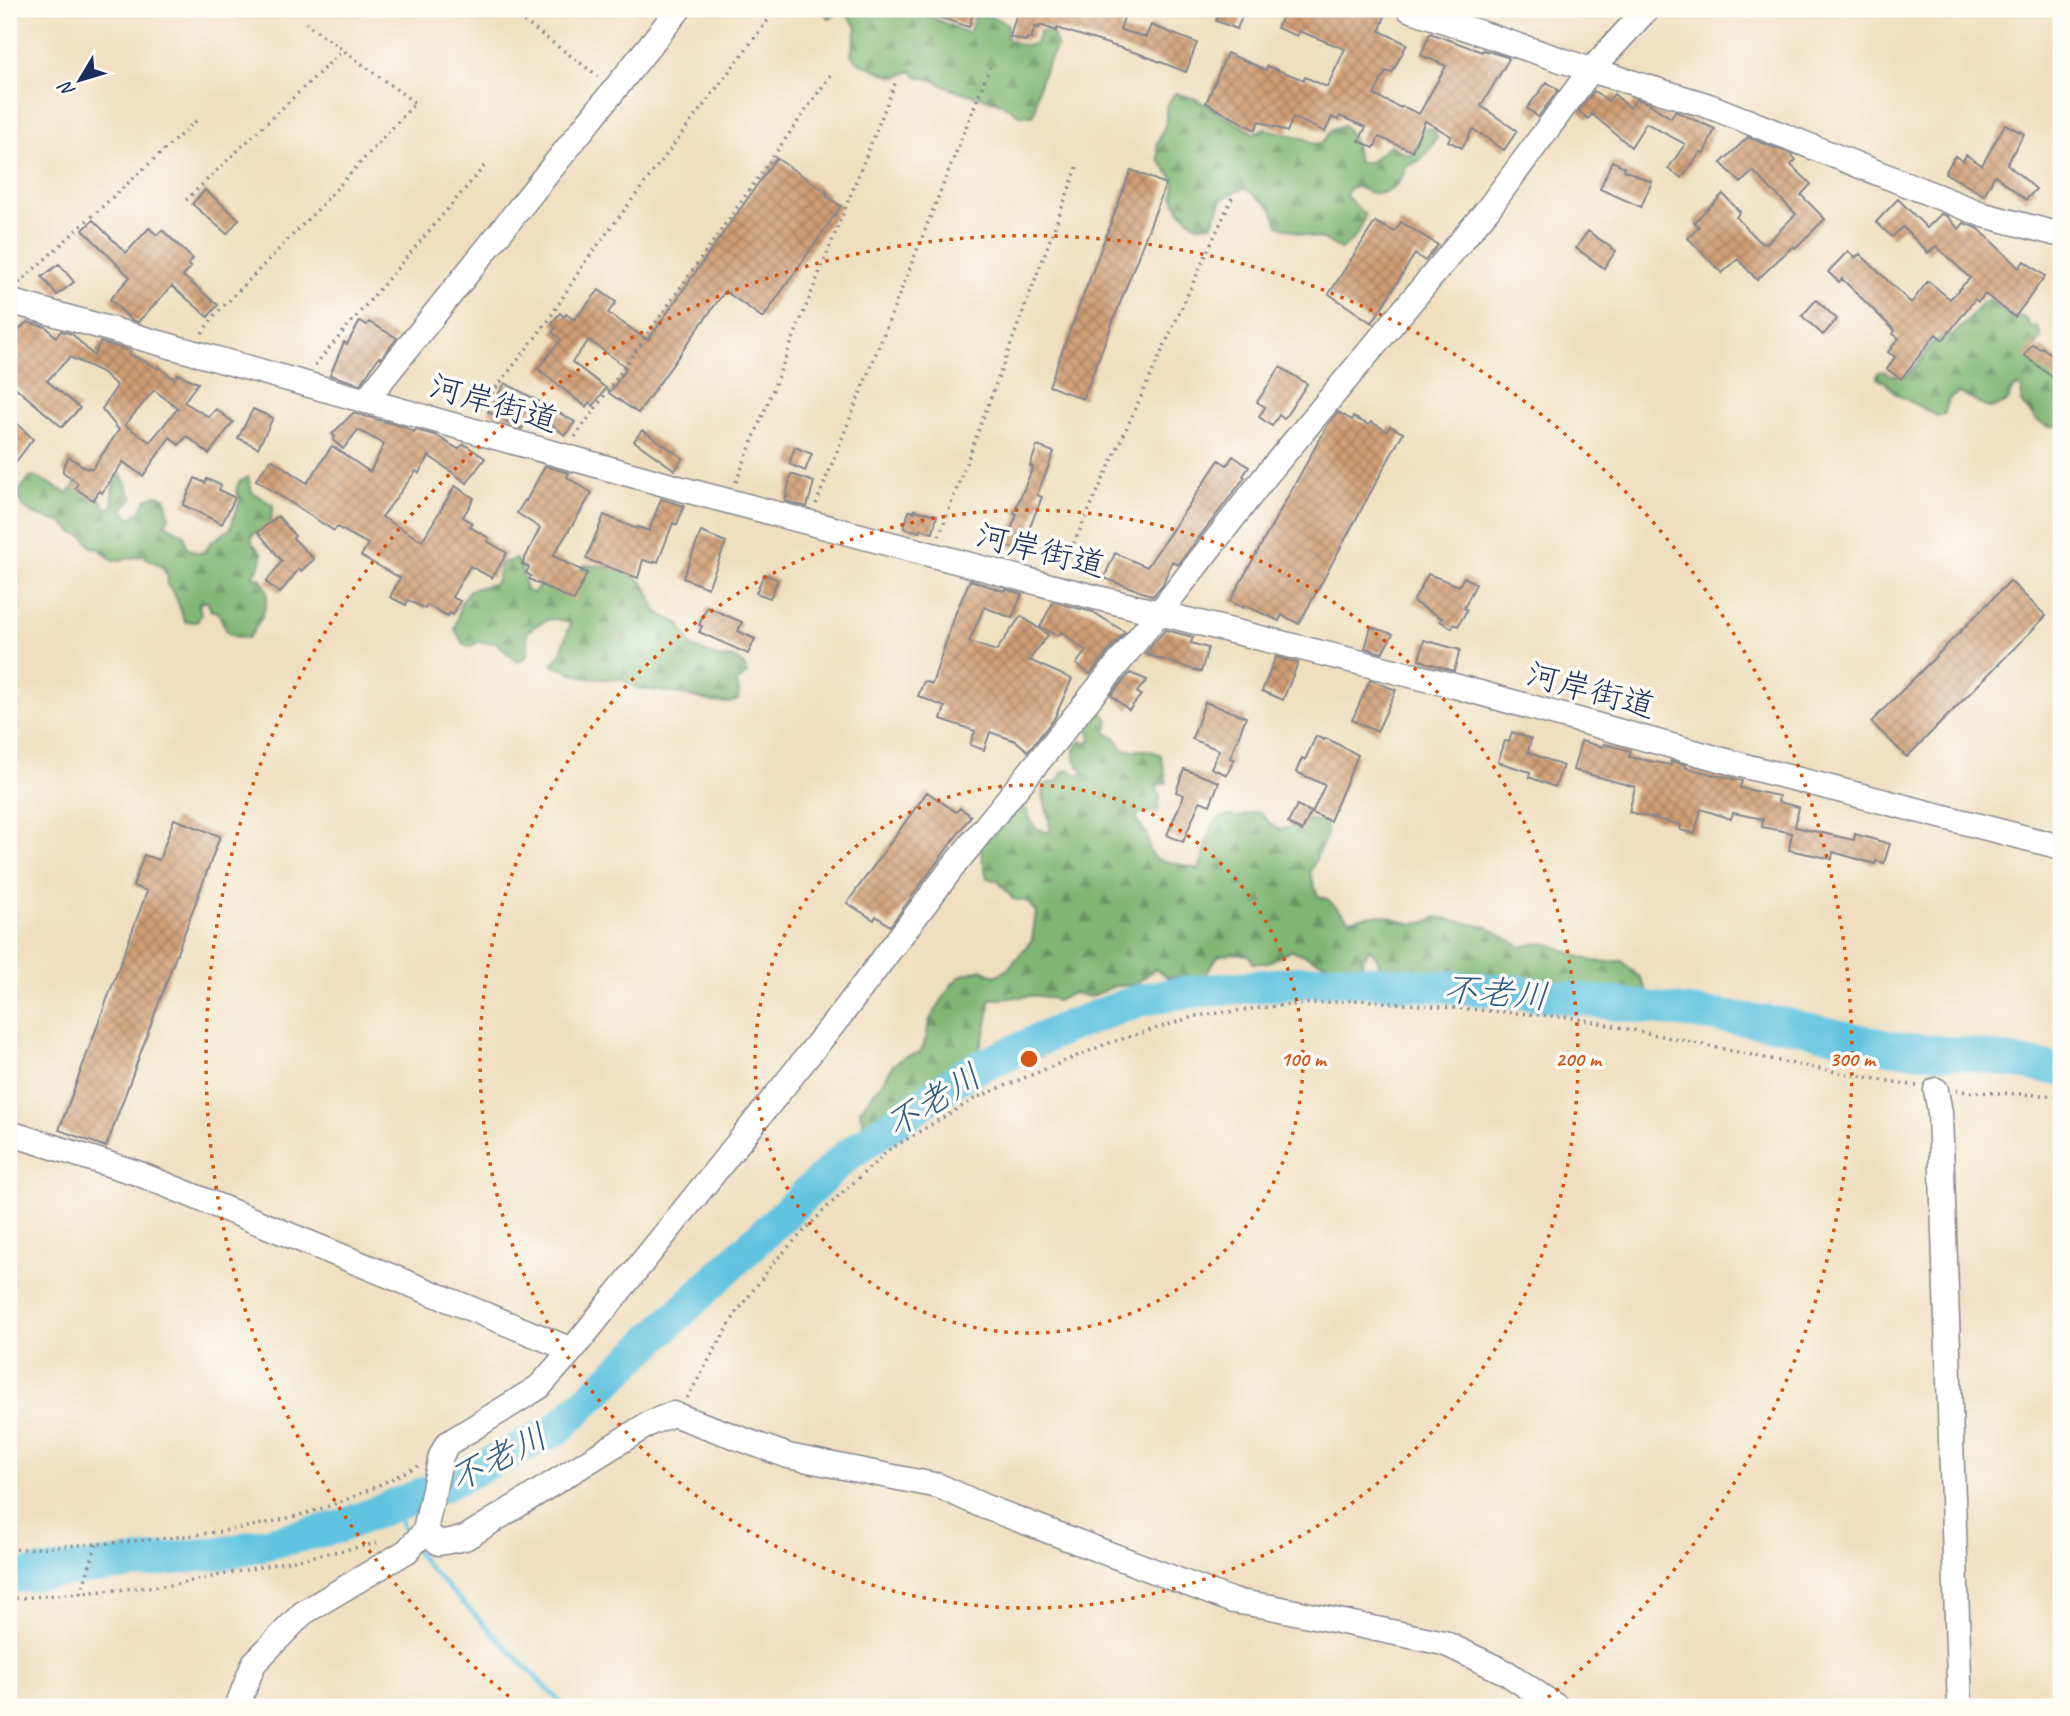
<svg xmlns="http://www.w3.org/2000/svg" width="2070" height="1716" font-family="Caveat,'Klee One',sans-serif">
	<defs>
		<pattern id="forest-firs" width="22" height="20" patternUnits="userSpaceOnUse" patternTransform="scale(1.75)"><rect width="22" height="20" fill="#80b673"/><path d="M5 1l3.5 6h-7zM16 11l3.5 6h-7z" fill="#689462"/></pattern>
		<pattern id="building-cross-hatch" width="8" height="8" patternUnits="userSpaceOnUse" patternTransform="scale(1.75)"><rect width="8" height="8" fill="#d09e74"/><path d="M0 0l8 8M0 8l8-8" fill="none" stroke="#a88162"/></pattern>
	</defs>
	<rect width="100%" height="100%" fill="#fdfcf7"/>
	<filter id="ink" filterUnits="userSpaceOnUse"><feTurbulence type="fractalNoise" baseFrequency=".0143" numOctaves="2"/><feDisplacementMap in="SourceGraphic" scale="14" xChannelSelector="R" yChannelSelector="G"/><feConvolveMatrix kernelMatrix="1 2 1 2 8 2 1 2 1" color-interpolation-filters="sRGB"/></filter>
	<filter id="wash" filterUnits="userSpaceOnUse"><feTurbulence type="fractalNoise" baseFrequency=".00686" numOctaves="4" result="noise"/><feDisplacementMap in="SourceGraphic" scale="28" xChannelSelector="R" yChannelSelector="G"/><feGaussianBlur stdDeviation="1.57" result="paint"/><feColorMatrix in="noise" values="0 0 0 0 0 0 0 0 0 0 0 0 0 0 0 0 0 1.4 0 .05"/><feComposite in="paint" operator="in"/></filter>
	<g filter="url(#wash)">
		<rect width="100%" height="100%" fill="#efdfbf"/>
		<path fill="url(#forest-firs)" stroke="#4e7268" stroke-width="2" d="M820,9H917L928,16L968,33L972,26L975,15C988,16 998,17 1008,25L1007,38C1017,44 1023,47 1035,44L1040,31H1050L1054,37L1057,47C1049,62 1040,76 1037,94C1036,102 1037,108 1033,116H1022L996,101L954,90L933,80L917,76L911,71L897,77L891,76L860,63L851,55L857,27L848,16L840,13L829,18Z
			M1175,93L1196,99L1254,133L1264,128C1280,134 1301,134 1314,144L1323,142L1332,129L1345,126L1355,143L1358,162H1370L1390,145L1405,153L1412,154L1425,128L1433,129L1437,138C1429,152 1422,163 1406,166C1400,190 1381,201 1358,187L1349,188L1346,196L1365,215C1362,228 1353,244 1340,249L1323,239L1307,236L1278,225L1271,207L1244,188L1223,198L1212,224L1196,225L1179,210L1173,195L1175,186L1173,178L1159,160L1157,144L1166,123V106Z
			M1989,299L2014,319L2020,316L2027,320L2031,327H2037C2043,336 2041,340 2034,348L2061,375V424C2045,435 2030,414 2021,401L2022,389L2017,386L2010,393L2009,400C1981,419 1984,399 1958,393L1949,399L1944,415L1937,416L1896,394L1885,382L1877,378L1878,372L1884,371L1893,376H1906L1924,356L1931,344L1938,339L1953,335L1969,319L1980,305Z
			M80,475C95,483 97,497 107,509L113,506C113,493 109,484 121,475L133,499L122,510L132,518L141,510L146,499L157,495L165,497L169,517L165,524L184,535L187,548L197,553L205,552L210,543L230,529L240,500L236,490L239,482L248,477L252,492L273,505C272,521 269,531 252,534V543L262,553L261,563L253,577L260,578C262,581 265,584 266,587C271,603 258,626 248,638C222,637 228,629 217,611H211L207,601L199,604L201,615L197,622H185C179,608 178,596 167,585L168,577L162,567L143,556L113,561L100,549L92,547L83,536L74,533L63,523L33,514L24,508L19,499L18,492L30,477H37L66,493L71,491Z
			M515,559L521,566L526,591L534,593L541,581L576,576L584,565C616,567 649,572 654,608L663,616L679,623L692,647L722,659L732,657L744,665L747,674L736,683L739,691L738,700L729,703L713,702L681,694L636,688L623,680L586,678L552,665L561,653L570,624C552,614 543,620 527,632L528,656L517,662L497,643L479,642L470,647L464,645L455,629L461,603L469,590L496,583L501,563Z
			M1091,709L1103,713L1109,721L1106,734L1114,736L1124,750H1149L1161,755L1167,783L1156,785L1160,797L1158,812L1139,813L1136,821L1147,833L1149,850L1156,859L1199,869C1208,852 1203,821 1227,816C1231,815 1235,818 1238,817C1248,816 1248,811 1260,812L1269,823L1280,830L1311,820L1325,822L1327,834L1310,872L1318,896L1327,899L1350,920C1358,918 1369,914 1378,915C1403,916 1408,933 1437,917L1487,927L1522,947C1551,935 1566,955 1593,961C1602,963 1613,961 1622,961L1641,979L1647,993L1631,996L1563,990L1537,984L1500,981L1459,983L1448,977L1397,974L1380,969L1377,957L1370,949L1363,958L1361,970L1337,968L1291,950L1267,963H1253L1249,955L1232,953L1218,956L1205,976L1168,977L1154,969L1135,985L1114,986L1090,997L1073,993L1057,1001C1036,990 1013,1000 990,999C990,1011 988,1021 985,1033C979,1053 978,1058 955,1063L948,1076V1096L940,1103L919,1100L909,1106L908,1120L893,1129L883,1123L863,1125L860,1110L886,1077L893,1065L904,1057L920,1053L926,1039L929,1021L952,984L962,975L982,969L995,976L1007,970L1032,940L1036,912L1026,901L1013,899L998,881L987,878L980,848L1021,800L1035,828L1046,832L1050,831C1050,815 1042,801 1043,786L1059,780L1062,772L1069,770L1079,776L1084,773C1074,762 1070,752 1081,741L1085,743L1091,740L1090,732L1083,723Z"/>
		<g fill="none" stroke-linecap="round" stroke-linejoin="round">
			<path stroke="#61c3df" stroke-width="5" d="M396,1505L407,1540
				M415,1550L429,1568L565,1707"/>
			<path stroke="#61c3df" stroke-width="33" d="M9,1577L229,1552L339,1527L442,1486L556,1430L846,1156L966,1073L1067,1027L1140,1000L1179,993L1338,979L1518,992L1783,1024L1894,1048L1974,1055L2061,1070"/>
		</g>
		<g id="blocks">
			<path fill="url(#building-cross-hatch)" fill-rule="evenodd" d="M924,9H959L973,13L969,27L923,12Z
				M1018,9H1097L1124,17L1120,30L1146,37L1151,25L1197,43L1186,72L1140,54L1057,28V31L1040,25L1039,28L1035,27L1031,39L1027,38L1026,41L1010,37Z
				M1221,9H1245L1237,29L1216,21Z
				M1286,9H1378L1386,12L1380,31L1407,44L1392,73L1386,71L1374,95L1401,108L1402,106L1419,114L1446,66L1421,55L1430,33L1482,52L1483,50L1507,57L1509,59L1481,106L1517,131L1504,150L1473,129L1462,148L1448,141L1451,136L1425,121L1412,151L1379,137L1374,148L1359,141L1366,127L1340,116L1338,120L1332,117L1325,132L1293,117L1287,132L1259,121L1255,130L1206,103L1227,53L1266,70L1267,66L1304,80L1305,77L1327,87L1345,49L1299,31L1297,36L1277,28Z
				M1547,82L1558,90L1538,117L1527,108Z
				M1594,91L1608,101L1614,94L1630,108L1636,99L1648,103L1671,118L1675,111L1715,129L1704,153L1701,152L1682,178L1668,169L1685,144L1646,123L1631,147L1592,114L1588,119L1579,111Z
				M2005,124L2024,134L2007,164L2036,189L2026,200L1995,175L1984,195L1945,173L1955,156L1963,161L1966,155L1982,165Z
				M1748,137L1791,154L1796,160L1791,165L1811,184L1801,195L1825,219L1795,248L1793,246L1757,280L1738,259L1722,273L1688,238L1699,227L1694,222L1723,194L1740,212L1736,217L1762,244L1765,242L1766,244L1796,214L1753,171L1741,183L1721,163Z
				M776,158L828,193L826,196L841,206L763,318L725,291L638,413L609,393L627,368L589,340L572,362L606,388L593,406L589,402L586,407L538,369L561,339L552,332L556,328L551,324L560,313L564,317L566,314L574,320L599,290L616,302L608,313L648,340Z
				M1612,161L1625,167L1624,170L1652,182L1641,207L1600,189Z
				M1131,170L1166,184L1083,399L1049,386Z
				M205,190L239,219L227,234L192,204Z
				M1898,199L1927,228L1941,214L1947,216L1959,229L1964,223L1979,229L2019,268L2024,261L2045,276L2015,317L1985,294L1978,302L1975,299L1943,340L1936,334L1901,379L1887,369L1895,357L1888,352L1899,338L1893,334L1895,331L1842,279L1839,282L1828,272L1848,251L1855,258L1860,254L1911,303L1928,281L1950,299L1970,278L1936,246L1928,253L1903,227L1892,237L1876,222Z
				M93,220L126,253L149,228L157,235L162,230L193,259L188,264L191,267L183,276L218,305L208,317L172,286L138,322L131,320L110,299L130,277L83,230Z
				M1375,222L1395,232L1401,222L1438,245L1425,261L1415,254L1372,323L1329,294Z
				M1588,231L1616,251L1604,268L1576,248Z
				M59,264L74,282L57,295L42,277Z
				M1816,300L1837,319L1823,335L1802,316Z
				M360,321L367,325L369,322L397,338L381,358L379,357L360,384L330,375L344,342L347,344Z
				M27,322L46,327L56,337L61,331L72,334L94,356L100,342L131,351L129,354L158,368L159,367L174,379L178,374L198,383L184,402L209,417L216,409L233,422L209,454L187,436L179,445L170,437L143,476L123,462L102,493L99,491L93,500L75,488L78,483L63,472V467L69,457L87,469L89,467L92,469L119,430L102,409L117,386L102,372L70,357L47,381L80,408L62,427L9,382V339ZM154,390L178,408L150,442L125,425Z
				M2033,344L2040,349L2042,347L2061,362V384L2024,355Z
				M1280,367L1307,384L1284,419L1279,415L1272,426L1259,417L1265,407L1257,402Z
				M505,383L529,396L575,422L565,435L532,410L522,429L488,412Z
				M253,409L273,418L258,448L238,438Z
				M1338,412L1352,420L1353,417L1369,425L1371,422L1387,431L1390,426L1403,433L1299,624L1282,615L1279,621L1244,605L1243,608L1230,601L1327,426Z
				M353,413L405,427L414,432L415,430L435,435L458,449L464,444L485,458L467,483L429,456L419,473L416,471L382,517L422,541L455,486L474,498L463,517L472,523L470,527L489,538L487,541L507,553L492,578L470,566L452,597L460,601L453,615L449,613L448,616L427,605L425,609L408,600L406,605L390,597L400,578L361,556L368,544L337,527L334,531L256,480L271,459L307,483L332,446L370,472L384,444L358,430L343,449L333,440L335,437L332,434Z
				M9,416L33,439L9,471Z
				M642,430L683,458L675,470L634,441Z
				M1037,446L1054,452L1037,495L1042,497L1020,551L1005,545L1017,514L1014,513L1033,467L1030,466Z
				M795,447L812,454L805,471L789,464Z
				M1233,456L1249,467L1243,476L1245,477L1178,565L1172,561L1163,584L1153,596L1104,578L1115,553L1147,567L1219,460L1227,465Z
				M545,466L569,473L567,477L592,493L553,556L587,573L574,601L529,579L531,576L526,573L529,567L522,564L540,528L517,513L525,500L526,501Z
				M791,474L814,482L807,507L785,501Z
				M195,478L205,483L207,479L221,485L219,490L235,498L222,524L183,505Z
				M661,499L684,506L677,525L673,523L658,562L655,561L654,563L643,560L638,578L586,559L604,515L637,529L638,527L649,531Z
				M914,510L937,515L933,533L920,529V532L904,528L909,511L914,512Z
				M278,516L295,536L293,538L314,559L301,571L299,569L280,593L266,582L282,561L258,532Z
				M701,532L726,542L708,588L683,578Z
				M764,574L778,580L770,598L756,593Z
				M1428,574L1459,586L1464,577L1476,584L1464,608L1467,610L1458,626L1454,624L1452,628L1440,621L1442,618L1413,602Z
				M970,580L1004,591L1005,589L1022,594L1012,618L984,607L969,642L996,651L1021,616L1048,635L1029,660L1072,679L1054,719L1028,751L1016,741L990,732L984,750L970,745L975,731L941,719L945,707L918,696L924,681L932,684L956,612Z
				M2010,581L2046,616L1907,757L1871,722Z
				M1053,602L1093,612L1125,632L1090,674L1076,664L1086,651L1061,632L1058,636L1040,627Z
				M707,607L742,622L738,631L755,639L748,654L699,632L702,626L699,625Z
				M1371,627L1393,634L1382,653L1365,648Z
				M1165,630L1193,637L1191,643L1208,648L1201,672L1145,654Z
				M1424,640L1460,650L1454,671L1419,660Z
				M1276,657L1298,663L1283,700L1262,691Z
				M1130,673L1147,680L1137,692L1141,695L1129,710L1111,695Z
				M1370,680L1396,690L1377,732L1352,720Z
				M1205,702L1246,717L1230,758L1234,759L1227,775L1211,768L1219,750L1192,739Z
				M1512,732L1531,739L1528,752L1563,766L1555,787L1529,777L1530,772L1498,762L1505,741L1509,742Z
				M1316,736L1324,740L1326,738L1358,755L1330,821L1312,813L1325,785L1296,772L1302,758L1305,760Z
				M1581,741L1603,747L1604,744L1631,751L1629,757L1671,765V761L1686,765V768L1742,781L1740,788L1779,796L1778,802L1799,807L1795,827L1854,840L1855,834L1890,844L1884,863L1876,861L1875,864L1833,852L1832,859L1789,850L1792,833L1762,827L1763,819L1733,813L1731,819L1701,809L1695,834L1680,830L1681,825L1629,812L1635,787L1573,770Z
				M1184,769L1219,782L1210,805L1200,801L1183,842L1167,835L1184,795L1176,792Z
				M927,792L956,812L960,808L971,816L890,926L876,916L874,920L847,903Z
				M1297,805L1311,812L1302,831L1288,823Z
				M174,819L220,836L106,1147L59,1130L147,891L133,886L144,855L159,860Z"/>
		</g>
	</g>
	<g filter="url(#ink)">
		<use href="#blocks" fill-opacity="0" stroke="#85878e" stroke-width="2"/>
		<g fill="none" stroke-linecap="round" stroke-linejoin="round">
			<g stroke="#85878e" stroke-width="27">
				<path id="minor" d="M1409,9L1591,70L1709,106L1984,215L2061,235
					M9,301L682,489L1054,587L1451,685L1741,765L2061,847
					M365,401L679,9
					M1936,1090L1940,1113L1960,1707
					M9,1133L137,1173L572,1350
					M425,1531L439,1543L465,1538L650,1423L673,1414L788,1456L939,1486L983,1506L1233,1601L1271,1607L1444,1643L1507,1673L1557,1707
					M237,1707L254,1663L303,1613L407,1551L425,1531L441,1456L447,1444L539,1387L572,1350L843,1012L955,864L1159,613L1268,473L1488,209L1591,70L1647,9"/>
			</g>
			<path stroke="#85878e" stroke-width="3.5" stroke-dasharray="2 5" stroke-linecap="butt" d="M507,9L598,76
				M9,18L29,9
				M186,200L343,50
				M19,283L198,119
				M202,333L214,316L317,210L415,103L306,23
				M315,365L486,164
				M479,410L548,321L585,262L768,20
				M575,437L832,73
				M736,482L896,81
				M816,504L990,67
				M939,536L1078,165
				M1062,569L1232,198
				M1956,1091L2061,1096
				M687,1398L735,1315L774,1262L830,1204L890,1149L976,1098L1106,1044L1196,1016L1275,1006L1359,1000L1576,1018L1808,1067L1917,1086
				M9,1550C121,1541 250,1540 355,1496C376,1487 397,1476 418,1466
				M81,1593L97,1543
				M9,1599L172,1585L378,1543"/>
			<use href="#minor" stroke="#fff" stroke-width="24"/>
		</g>
	</g>
	<g fill="none" stroke="#d45514" stroke-width="3.5" stroke-dasharray="3.5 7">
		<circle cx="1029" cy="1059" r="274"/>
		<circle cx="1029" cy="1059" r="549"/>
		<path d="M517 1703A823 823 0 1 1 1541 1703"/>
	</g>
	<g text-anchor="middle" stroke-width="7" stroke-linejoin="round" paint-order="stroke">
		<g font-size="33" fill="#1b2f5e" stroke="#fdfcf7">
			<text transform="translate(494 402) rotate(16)" y="12">河岸街道</text>
			<text transform="translate(1041 549) rotate(14)" y="12">河岸街道</text>
			<text transform="translate(1591 689) rotate(15)" y="12">河岸街道</text>
		</g>
		<g font-size="35" font-style="italic" fill="#305b85" stroke="#fdfcf7">
			<text transform="translate(1496 992) rotate(5)" y="12">不老川</text>
			<text transform="translate(933 1100) rotate(-32)" y="12">不老川</text>
			<text transform="translate(498 1457) rotate(-27)" y="12">不老川</text>
		</g>
	</g>
	<circle cx="1029" cy="1059" r="10" fill="#d45514" stroke="#fdfcf7" stroke-width="3.5"/>
	<g font-size="21" text-anchor="middle" font-weight="bold" fill="#d45514" stroke="#fdfcf7" stroke-width="7" stroke-linejoin="round" paint-order="stroke">
		<text x="1303" y="1066">100 m</text>
		<text x="1578" y="1066">200 m</text>
		<text x="1852" y="1066">300 m</text>
	</g>
	<rect width="2070" height="1716" fill="none" stroke="#fdfcf7" stroke-width="35"/>
	<g transform="translate(80 80) rotate(232)" stroke="#fdfcf7" stroke-width="5" paint-order="stroke">
	<path d="M0-5L12 26L0 18L-12 26Z" fill="#1b2f5e"/>
	<text y="-10" font-size="19" font-weight="bold" text-anchor="middle" fill="#1b2f5e">N</text>
	</g>
</svg>
